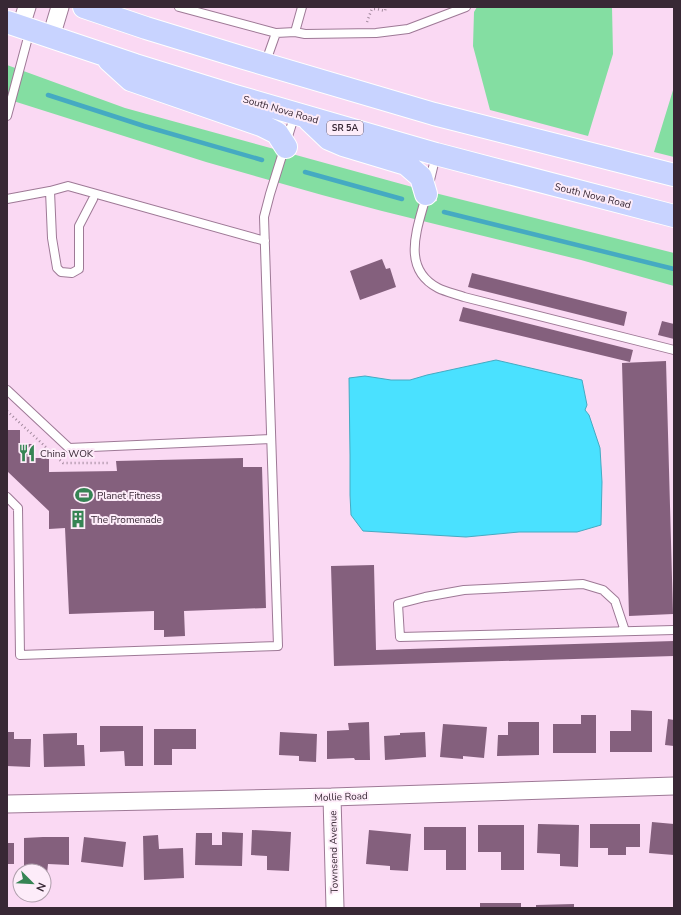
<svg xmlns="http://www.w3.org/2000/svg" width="681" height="915" font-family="'Nunito Sans',sans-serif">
	<rect width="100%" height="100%" fill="#fad9f3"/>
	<path fill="#84dea2" d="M477,7H612L613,54L588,136L490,110L473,46L474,12Z
		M7,65L125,108L416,188L421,204L437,201L435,193L674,253V286L581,260L382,211L322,195L206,162L7,99Z
		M674,87V157L654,152Z"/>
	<path fill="#4ae1ff" stroke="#45aac2" d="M496,360L582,380L587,405L585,410L589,415L600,448L602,482L601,525L577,532H519L466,537L363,531L351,515L350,495V455L349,378L365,376L391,380H410L427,375Z"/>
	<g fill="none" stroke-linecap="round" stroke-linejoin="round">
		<path stroke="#45aac2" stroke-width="4.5" d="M48,95L144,126L262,160
			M305,172L402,199
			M444,212L674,269"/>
	</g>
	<path fill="#84607d" d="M382,259L386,269L390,268L396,287L360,300L350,271Z
		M472,273L627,312L624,326L468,287Z
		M463,307L633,350L630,362L459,321Z
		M662,321L674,324V339L658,335Z
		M666,361L673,614L629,616L622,363Z
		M7,430H20V444H34L35,458H49V472L117,471L116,461L243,458V467H262L266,608L184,611L185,636L164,637V630H154V611L69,614L65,528L49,529V511L7,471Z
		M374,565L376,650L674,641V656L334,666L331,566Z
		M631,710L652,711V752H610V731H631Z
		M581,715H596V753H553V724H581Z
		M668,719L674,720V746L665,745Z
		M369,722L370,760H355L354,758L327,759V731L349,730L348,723Z
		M508,722H539V755L497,756L498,735H508Z
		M443,724L487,727L484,758L463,756V759L440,757Z
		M100,726H143V766H125L124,751L100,752Z
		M154,729H196V749H172V765H154Z
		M7,732H14V739H31L30,767L7,766Z
		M280,732L317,734L316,762L299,761V756L279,755Z
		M425,732L426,757L385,760L384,736L400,735V733Z
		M77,733V745H84L85,766L44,767L43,734Z
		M652,822L674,824V855L649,853Z
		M538,824L579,825L578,867L560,866V854L537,853Z
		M590,824H640V847H626V855H608V848H590Z
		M478,825H524V870H501V852H478Z
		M424,827H466V870H446V850H424Z
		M252,830L291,832L289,871L267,870V856L251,855Z
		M369,830L411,834L408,871L390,870V866L366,864Z
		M222,832L243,833L242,866L195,865L196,833H212V845H222Z
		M158,835L159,849L183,848L184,878L144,880L143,836Z
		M43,837H69V865L48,864L47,874H44V871H24V838Z
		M84,837L126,842L123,867L81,862Z
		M7,843H14V864H7Z
		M480,903H521V908H480Z
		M574,904V908H536V905Z"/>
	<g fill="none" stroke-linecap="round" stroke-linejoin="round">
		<g stroke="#9e7996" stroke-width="10">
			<path id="lane" d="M179,7L276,33L295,32L305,34L376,33L408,29L466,7
				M295,32L302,7
				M265,64L276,33
				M7,116L30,30
				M429,184L436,155
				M50,191L52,238L57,268L61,272L72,273L79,269V226L93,199
				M426,196C418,227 400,268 438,288C446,292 456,294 464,297L674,350
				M7,199L50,191L68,186L265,241
				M7,390L69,448L271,439
				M7,497L18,508L20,655L278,646L264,217L270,194L295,114
				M625,631L615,601L603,590L583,584L464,590L425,597L398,604L400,637L674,630"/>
		</g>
		<g stroke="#9e7996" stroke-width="19">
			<path id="street" d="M21,26L27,7
				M51,37L60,7
				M332,797L335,908
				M7,804L332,797L674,786"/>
		</g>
		<g stroke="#fff" stroke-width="24">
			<path id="primary" d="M84,7L146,28L244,58L434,114L674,175
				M7,22L135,65L235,96L436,154L674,216
				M109,60L131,80L261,125L277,133L286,147
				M309,120L329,139L343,145L406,164L421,177L426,194"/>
		</g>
		<path stroke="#a2899d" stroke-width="2.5" stroke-dasharray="1 3" stroke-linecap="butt" d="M367,22L371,11L372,9H377L385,11L386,7
			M7,411L63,463H109"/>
		<use href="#lane" stroke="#fff" stroke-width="8"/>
		<use href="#street" stroke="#fff" stroke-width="17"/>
		<use href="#primary" stroke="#c8d3ff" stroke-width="22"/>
	</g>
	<defs>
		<g id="restaurant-bare" transform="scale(1.38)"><path d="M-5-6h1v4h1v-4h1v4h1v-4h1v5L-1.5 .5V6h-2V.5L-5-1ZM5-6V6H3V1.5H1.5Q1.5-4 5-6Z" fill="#368454" stroke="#fdecf9" stroke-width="2.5" paint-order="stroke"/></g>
		<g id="stadium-bare" transform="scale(1.38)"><path d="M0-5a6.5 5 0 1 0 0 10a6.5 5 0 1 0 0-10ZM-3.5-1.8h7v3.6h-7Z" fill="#368454" stroke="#fdecf9" stroke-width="2.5" paint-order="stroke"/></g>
		<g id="building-bare" transform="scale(1.38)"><path d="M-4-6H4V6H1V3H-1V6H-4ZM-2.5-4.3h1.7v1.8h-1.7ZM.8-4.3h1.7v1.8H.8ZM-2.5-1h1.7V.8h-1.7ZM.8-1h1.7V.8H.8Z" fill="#368454" stroke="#fdecf9" stroke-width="2.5" paint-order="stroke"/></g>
	</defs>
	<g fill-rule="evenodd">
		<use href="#restaurant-bare" x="27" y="453"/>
		<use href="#stadium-bare" x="84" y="495"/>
		<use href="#building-bare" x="78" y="519"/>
	</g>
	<g text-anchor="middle" stroke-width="4" stroke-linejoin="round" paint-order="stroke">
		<rect fill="#fdecf9" stroke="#736370" stroke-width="1" x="327" y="121" width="36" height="14" rx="3"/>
		<g font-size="9" font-weight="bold" fill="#382835">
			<text x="345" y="131">SR 5A</text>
		</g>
		<g font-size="10" fill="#382835" stroke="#fdecf9">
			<text transform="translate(281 109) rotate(16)" y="4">South Nova Road</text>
			<text transform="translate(593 195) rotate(14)" y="4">South Nova Road</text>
			<text transform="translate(341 796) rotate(-2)" y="4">Mollie Road</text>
			<text transform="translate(333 852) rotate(-91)" y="4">Townsend Avenue</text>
		</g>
		<g font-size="10" fill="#382835" stroke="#fdecf9" text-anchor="start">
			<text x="40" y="457">China WOK</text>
			<text x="97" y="499">Planet Fitness</text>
			<text x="91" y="523">The Promenade</text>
		</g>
	</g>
	<rect width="681" height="915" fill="none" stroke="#382835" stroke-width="16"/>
	<g transform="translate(32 883) rotate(114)"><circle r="19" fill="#fdecf9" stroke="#ae9eab"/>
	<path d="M0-3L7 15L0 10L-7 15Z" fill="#368454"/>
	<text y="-6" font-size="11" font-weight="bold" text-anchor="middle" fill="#382835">N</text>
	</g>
</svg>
